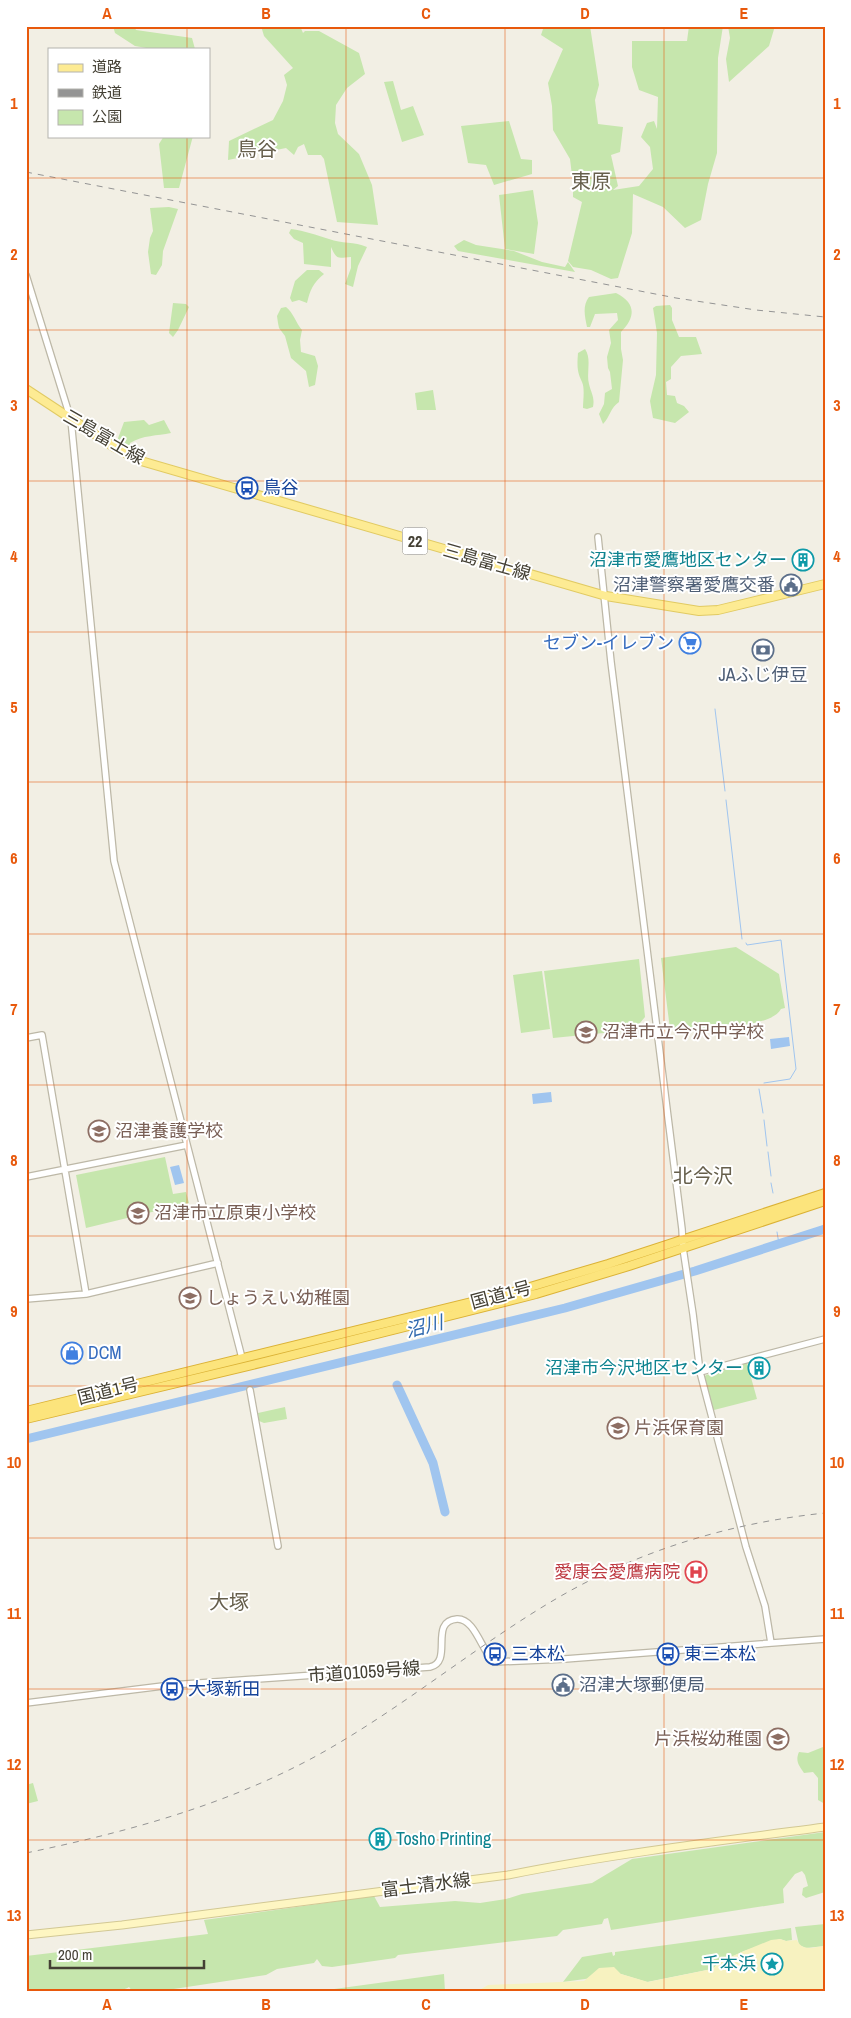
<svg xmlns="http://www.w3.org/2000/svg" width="851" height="2018" font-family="'Archivo Narrow','Noto Sans JP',sans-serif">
	<rect width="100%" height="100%" fill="#f2efe4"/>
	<path fill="#c6e6ad" d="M113,26H134L136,30L192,38L195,49H152L135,46L115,33Z
		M261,26H300L303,33L305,31H319L359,53L365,74L347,88L336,105L335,123L338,134L359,154L372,185L378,225L337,222L324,159L321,155H308L304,144L298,147L294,155L286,148L228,160L229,141L273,120L283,101L287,85L284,75L293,68L264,36Z
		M544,26H590L599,85L595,100L598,124L623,127L620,152L611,155L618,186L613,190L639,186L653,169L650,147L641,137L647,123L654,121L657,129L658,97L639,90L632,67V41H687L689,26H723L718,58L717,153L708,184L701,220L685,228L663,207L633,194L632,233L618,278L611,279L591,270L573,267L568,261L582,202L573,197V184L570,159L553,130L552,106L548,83L563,49L541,35Z
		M728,26H775L769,46L729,82L726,59L730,38Z
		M393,81L401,110L413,106L424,135L402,142L384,82Z
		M509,121L521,159L532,160V174L494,185L486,165L468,163L461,126Z
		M164,136H193L179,188H164L159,144Z
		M533,190L538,223L534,254L505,249L499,195Z
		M169,207L178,209L163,251L162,265L156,275L151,274L148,252L150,238L153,231L150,208Z
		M291,229C305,231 316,235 329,239C342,244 354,241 367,247L358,266L353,287L345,284L351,268V257C337,258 337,260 331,247V267L304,264L303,243L294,239L289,233Z
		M464,240L476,245L514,251L542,262L565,267L568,262L575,272L458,251L454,246Z
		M307,270H319L324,274C313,283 310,290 307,303L299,300L292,302L290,298L295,281Z
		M616,293C636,303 636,317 621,332V349L623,360L619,402C610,408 610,417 603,424L599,414L604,404L605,393L612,389L610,372L608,368L607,357L611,343L609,330L618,320L617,313L595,314L590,327H587C585,317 582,306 589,297Z
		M173,303L186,304L189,307L178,330L173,337L169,333Z
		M670,305L672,308V320L679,337H696L702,354L681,356L671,367V379L666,382L667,395L675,396L677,403L684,406L689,412L675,423L653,418L650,401L656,375L657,333L653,308L656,306Z
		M286,307C293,312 296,323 302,330L300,340L301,352L315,356L318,366L315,385L309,387L306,371L291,358L285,336L279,328L278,323L277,316L281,308Z
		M585,349C592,359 586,373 589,384C591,393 595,397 593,407L587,409L583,408C583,401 585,388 582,382C577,372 577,366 578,353Z
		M433,390L436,410H417L415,393Z
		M144,420L149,425L164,420L171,433C157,436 143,435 130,443L129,452L117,441L124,422Z
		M736,947L779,974L785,1008L781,1009C772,1027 712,1028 693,1031L688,1027L670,1029L661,958Z
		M639,959L645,1017L634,1030L553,1038L544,971Z
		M542,971L550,1029L521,1033L513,975Z
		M165,1157L173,1194L186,1192L189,1203L86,1228L76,1175Z
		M747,1363L757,1399L714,1410L711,1408L703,1379L706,1375Z
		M285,1407L287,1419L264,1423L259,1421L258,1413Z
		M823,1747L825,1749V1804L818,1800V1778L813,1772L804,1773C799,1766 795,1761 799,1752L808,1753Z
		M33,1783L38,1801L26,1804V1785Z
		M825,1832V1892L806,1898L802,1895L803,1888L808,1886L805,1875L802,1871L795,1874L783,1889L784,1903L611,1930L608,1918L604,1919L602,1924L563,1930L557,1936L398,1955L395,1958L332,1967L322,1966L317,1959L314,1963L277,1969L266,1975L154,1992H133L129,1987C113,1997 48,1992 26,1992V1956L208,1934L204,1920L374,1896L380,1907L455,1901L480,1903L506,1899L522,1894L592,1883L632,1859Z
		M825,1924V1946L806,1948L799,1945L795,1927Z
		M791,1928L792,1940L786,1941L780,1939L744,1951L722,1961L712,1969L647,1982L621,1974L563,1982L582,1957L612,1952L613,1956L615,1955V1952Z
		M444,1974L445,1992H327V1990Z"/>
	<path fill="#f7f2c0" d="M780,1939L786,1941L797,1940C802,1952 814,1947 825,1946V1992H476L488,1985L584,1981L599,1968L614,1967L621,1974L648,1982L712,1969L722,1961L744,1951L771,1940Z"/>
	<path fill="#a0c5ef" d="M789,1037L790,1046L771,1049L770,1039Z
		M551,1092L552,1102L533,1104L532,1094Z
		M179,1165L184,1183L175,1185L170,1167Z"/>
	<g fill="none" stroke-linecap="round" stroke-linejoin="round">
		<path stroke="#a0c5ef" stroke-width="1" d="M715,709L725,791
			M726,800L742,939
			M746,943L747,945L781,940L796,1069L790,1079L764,1083
			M759,1089L763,1113
			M764,1120L767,1146
			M768,1152L771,1176
			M771,1183L773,1193
			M777,1232L779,1244"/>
		<path stroke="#a0c5ef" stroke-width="9" d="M397,1385L433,1463L445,1512
			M26,1439L565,1308L695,1271L825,1229"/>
		<g stroke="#bdb8a7" stroke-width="8">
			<path id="tertiary" d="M26,275L71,420L114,861L242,1358
				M598,537L611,662L682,1229L683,1248L693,1314L700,1372L746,1547L765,1606L771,1643
				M26,1038L42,1035L86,1294
				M26,1177L187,1145
				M26,1299L86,1294L218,1263
				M700,1372L825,1339
				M250,1390L278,1546
				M26,1703L171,1685L430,1667C454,1662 428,1621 457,1619C475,1618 482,1652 494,1662L565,1659L825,1639"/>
		</g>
		<g stroke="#d2c894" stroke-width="9">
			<path id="secondary" d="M26,1935L122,1925L508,1875C613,1854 719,1841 825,1827"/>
		</g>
		<g stroke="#e1ca63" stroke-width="10">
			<path id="primary" d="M26,389L114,447L141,461L606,596L699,611L718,610L825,584"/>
		</g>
		<g stroke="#dbb236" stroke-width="10">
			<path id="trunk" d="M26,1411L513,1292L608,1264L825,1193
				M26,1419L277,1359L536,1294L629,1266L825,1201"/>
		</g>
		<use href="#tertiary" stroke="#fff" stroke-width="5.5"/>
		<use href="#secondary" stroke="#fef6c2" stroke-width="7"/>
		<use href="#primary" stroke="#fdeb93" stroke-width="8"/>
		<use href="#trunk" stroke="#fce47c" stroke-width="8"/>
		<path stroke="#949494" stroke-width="1" stroke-dasharray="6 6" stroke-linecap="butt" d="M26,172L676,298L756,310L825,317
			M26,1853C127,1832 227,1805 318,1755C401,1709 473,1648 554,1600C637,1551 729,1523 825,1513"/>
	</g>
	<path fill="none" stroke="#e8590c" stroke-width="1" stroke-opacity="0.55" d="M187,26V49M346,26V1992M505,26V1992M664,26V1992M187,136V1992M26,178H825M26,330H825M26,481H825M26,632H825M26,782H825M26,934H825M26,1085H825M26,1236H825M26,1386H825M26,1538H825M26,1689H825M26,1840H825"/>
	<defs>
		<g id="bus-ring" transform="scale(1.125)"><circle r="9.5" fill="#fff" stroke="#1a4fb4" stroke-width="1.5"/><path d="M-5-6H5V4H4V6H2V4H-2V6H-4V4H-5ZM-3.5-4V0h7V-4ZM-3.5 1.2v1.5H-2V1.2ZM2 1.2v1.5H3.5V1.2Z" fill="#1a4fb4"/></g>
		<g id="building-ring" transform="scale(1.125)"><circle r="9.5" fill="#fff" stroke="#0f9aa8" stroke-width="1.5"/><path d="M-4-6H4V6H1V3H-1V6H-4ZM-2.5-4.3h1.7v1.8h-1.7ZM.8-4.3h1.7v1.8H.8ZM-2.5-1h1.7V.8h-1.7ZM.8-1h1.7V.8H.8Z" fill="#0f9aa8"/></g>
		<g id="civic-ring" transform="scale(1.125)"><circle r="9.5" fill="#fff" stroke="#5c6f8a" stroke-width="1.5"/><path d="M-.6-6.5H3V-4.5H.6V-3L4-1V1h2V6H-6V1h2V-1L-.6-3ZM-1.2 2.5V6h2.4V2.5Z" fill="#5c6f8a"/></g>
		<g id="supermarket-ring" transform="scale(1.125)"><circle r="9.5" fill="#fff" stroke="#3f7fe0" stroke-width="1.5"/><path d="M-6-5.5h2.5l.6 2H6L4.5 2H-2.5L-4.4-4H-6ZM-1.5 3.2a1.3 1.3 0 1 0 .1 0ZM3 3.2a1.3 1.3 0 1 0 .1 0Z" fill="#3f7fe0"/></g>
		<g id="bank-ring" transform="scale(1.125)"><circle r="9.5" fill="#fff" stroke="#5c6f8a" stroke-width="1.5"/><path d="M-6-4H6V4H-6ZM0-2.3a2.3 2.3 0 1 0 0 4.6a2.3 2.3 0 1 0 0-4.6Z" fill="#5c6f8a"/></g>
		<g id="school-ring" transform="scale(1.125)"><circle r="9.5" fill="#fff" stroke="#8d6e63" stroke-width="1.5"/><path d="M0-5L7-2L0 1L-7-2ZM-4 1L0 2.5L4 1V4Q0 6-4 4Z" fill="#8d6e63"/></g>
		<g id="shop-ring" transform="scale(1.125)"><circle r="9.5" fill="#fff" stroke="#3f7fe0" stroke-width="1.5"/><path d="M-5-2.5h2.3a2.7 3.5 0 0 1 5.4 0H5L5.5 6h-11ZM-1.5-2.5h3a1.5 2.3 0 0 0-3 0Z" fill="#3f7fe0"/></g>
		<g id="hospital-ring" transform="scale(1.125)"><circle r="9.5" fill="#fff" stroke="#e0444e" stroke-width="1.5"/><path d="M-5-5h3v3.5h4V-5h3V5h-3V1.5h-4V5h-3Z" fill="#e0444e"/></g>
		<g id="sight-ring" transform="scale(1.125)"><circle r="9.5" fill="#fff" stroke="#0f9aa8" stroke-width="1.5"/><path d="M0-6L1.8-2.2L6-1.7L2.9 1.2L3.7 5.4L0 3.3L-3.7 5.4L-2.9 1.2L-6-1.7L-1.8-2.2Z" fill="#0f9aa8"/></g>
	</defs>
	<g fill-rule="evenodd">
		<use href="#bus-ring" x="247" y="488"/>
		<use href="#building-ring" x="803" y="560"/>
		<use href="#civic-ring" x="791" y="585"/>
		<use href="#supermarket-ring" x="690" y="643"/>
		<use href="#bank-ring" x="763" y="650"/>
		<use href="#school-ring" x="586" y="1032"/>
		<use href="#school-ring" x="99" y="1131"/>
		<use href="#school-ring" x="138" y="1213"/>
		<use href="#school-ring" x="190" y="1298"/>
		<use href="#shop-ring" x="72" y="1353"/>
		<use href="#building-ring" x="759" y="1368"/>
		<use href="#school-ring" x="618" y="1428"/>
		<use href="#hospital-ring" x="696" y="1572"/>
		<use href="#bus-ring" x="495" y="1654"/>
		<use href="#bus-ring" x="668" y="1654"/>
		<use href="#civic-ring" x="563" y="1685"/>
		<use href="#bus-ring" x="172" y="1689"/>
		<use href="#school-ring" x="778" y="1739"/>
		<use href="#building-ring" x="380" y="1839"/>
		<use href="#sight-ring" x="772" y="1964"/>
	</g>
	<g text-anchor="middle" stroke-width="4" stroke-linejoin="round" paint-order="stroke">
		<rect fill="#fff" stroke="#7c7971" stroke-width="1" x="402.5" y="527.5" width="25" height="27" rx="4"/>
		<g font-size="16" font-weight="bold" fill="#444034">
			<text x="415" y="547">22</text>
		</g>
		<g font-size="18" fill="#444034" stroke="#fff">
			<text transform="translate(104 437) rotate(30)" y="6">三島富士線</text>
			<text transform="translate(487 562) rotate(16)" y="6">三島富士線</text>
			<text transform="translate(501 1295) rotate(-15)" y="6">国道1号</text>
			<text transform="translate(108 1391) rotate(-14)" y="6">国道1号</text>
			<text transform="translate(364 1672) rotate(-4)" y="6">市道01059号線</text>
			<text transform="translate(426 1885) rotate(-7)" y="6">富士清水線</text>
		</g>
		<g font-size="18" fill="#164399" stroke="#fff" text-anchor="start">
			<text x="263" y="494">鳥谷</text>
			<text x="511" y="1660">三本松</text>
			<text x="684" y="1660">東三本松</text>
			<text x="188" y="1695">大塚新田</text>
		</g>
		<g font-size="18" fill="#0d838f" stroke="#fff" text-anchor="end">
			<text x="787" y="566">沼津市愛鷹地区センター</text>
			<text x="743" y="1374">沼津市今沢地区センター</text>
			<text x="396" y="1845" text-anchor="start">Tosho Printing</text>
			<text x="756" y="1970">千本浜</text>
		</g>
		<g font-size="18" fill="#4e5e75" stroke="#fff" text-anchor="end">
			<text x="775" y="591">沼津警察署愛鷹交番</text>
			<text x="763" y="681" text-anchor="middle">JAふじ伊豆</text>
			<text x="579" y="1691" text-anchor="start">沼津大塚郵便局</text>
		</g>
		<g font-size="18" fill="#366cbe" stroke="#fff" text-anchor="end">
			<text x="674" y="649">セブン-イレブン</text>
			<text x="88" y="1359" text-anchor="start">DCM</text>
		</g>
		<g font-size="18" fill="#785e54" stroke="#fff" text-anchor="start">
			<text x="602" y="1038">沼津市立今沢中学校</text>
			<text x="115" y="1137">沼津養護学校</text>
			<text x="154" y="1219">沼津市立原東小学校</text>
			<text x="206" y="1304">しょうえい幼稚園</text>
			<text x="634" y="1434">片浜保育園</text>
			<text x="762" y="1745" text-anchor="end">片浜桜幼稚園</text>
		</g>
		<g font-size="18" fill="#be3a42" stroke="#fff" text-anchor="end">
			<text x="680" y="1578">愛康会愛鷹病院</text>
		</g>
		<g font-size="19" font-style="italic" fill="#3069ae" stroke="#fff">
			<text transform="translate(424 1326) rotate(-14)" y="7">沼川</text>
		</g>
		<g font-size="20" fill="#665f4c" stroke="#fff">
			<text x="257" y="156">鳥谷</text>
			<text x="591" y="188">東原</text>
			<text x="703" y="1183">北今沢</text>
			<text x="229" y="1609">大塚</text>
		</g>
	</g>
	<rect width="851" height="2018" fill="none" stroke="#ffffff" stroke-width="55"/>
	<rect x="48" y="48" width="162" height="90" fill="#ffffff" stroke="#b4b3ae"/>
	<rect x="58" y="64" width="25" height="8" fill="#fdeb93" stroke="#b4b3ae"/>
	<text x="92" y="72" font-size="15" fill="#444034">道路</text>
	<rect x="58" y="89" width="25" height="8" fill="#949494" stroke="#b4b3ae"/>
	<text x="92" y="98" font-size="15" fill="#444034">鉄道</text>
	<rect x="58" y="110" width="25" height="15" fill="#c6e6ad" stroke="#b4b3ae"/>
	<text x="92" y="122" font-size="15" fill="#444034">公園</text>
	<path d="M50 1960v8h154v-8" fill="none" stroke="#444034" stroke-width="2.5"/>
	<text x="58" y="1960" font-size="15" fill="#444034" stroke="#ffffff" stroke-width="4" paint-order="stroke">200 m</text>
	<rect x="28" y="28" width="796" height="1962" fill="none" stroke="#e8590c" stroke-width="2"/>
	<g font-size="16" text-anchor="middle" font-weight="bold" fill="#e8590c">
		<text x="107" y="19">A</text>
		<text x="266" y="19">B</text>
		<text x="426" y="19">C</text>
		<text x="585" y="19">D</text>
		<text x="744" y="19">E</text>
		<text x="14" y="109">1</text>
		<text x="837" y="109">1</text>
		<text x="14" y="260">2</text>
		<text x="837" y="260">2</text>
		<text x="14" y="411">3</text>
		<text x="837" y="411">3</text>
		<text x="14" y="562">4</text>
		<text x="837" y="562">4</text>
		<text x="14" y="713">5</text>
		<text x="837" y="713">5</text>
		<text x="14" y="864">6</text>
		<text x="837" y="864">6</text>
		<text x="14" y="1015">7</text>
		<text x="837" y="1015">7</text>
		<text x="14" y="1166">8</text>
		<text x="837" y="1166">8</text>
		<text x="14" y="1317">9</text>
		<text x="837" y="1317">9</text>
		<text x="14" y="1468">10</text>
		<text x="837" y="1468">10</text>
		<text x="14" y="1619">11</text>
		<text x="837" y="1619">11</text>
		<text x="14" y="1770">12</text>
		<text x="837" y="1770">12</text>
		<text x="14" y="1921">13</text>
		<text x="837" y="1921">13</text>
		<text x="107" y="2010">A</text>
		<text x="266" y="2010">B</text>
		<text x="426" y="2010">C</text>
		<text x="585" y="2010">D</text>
		<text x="744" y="2010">E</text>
	</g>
</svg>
